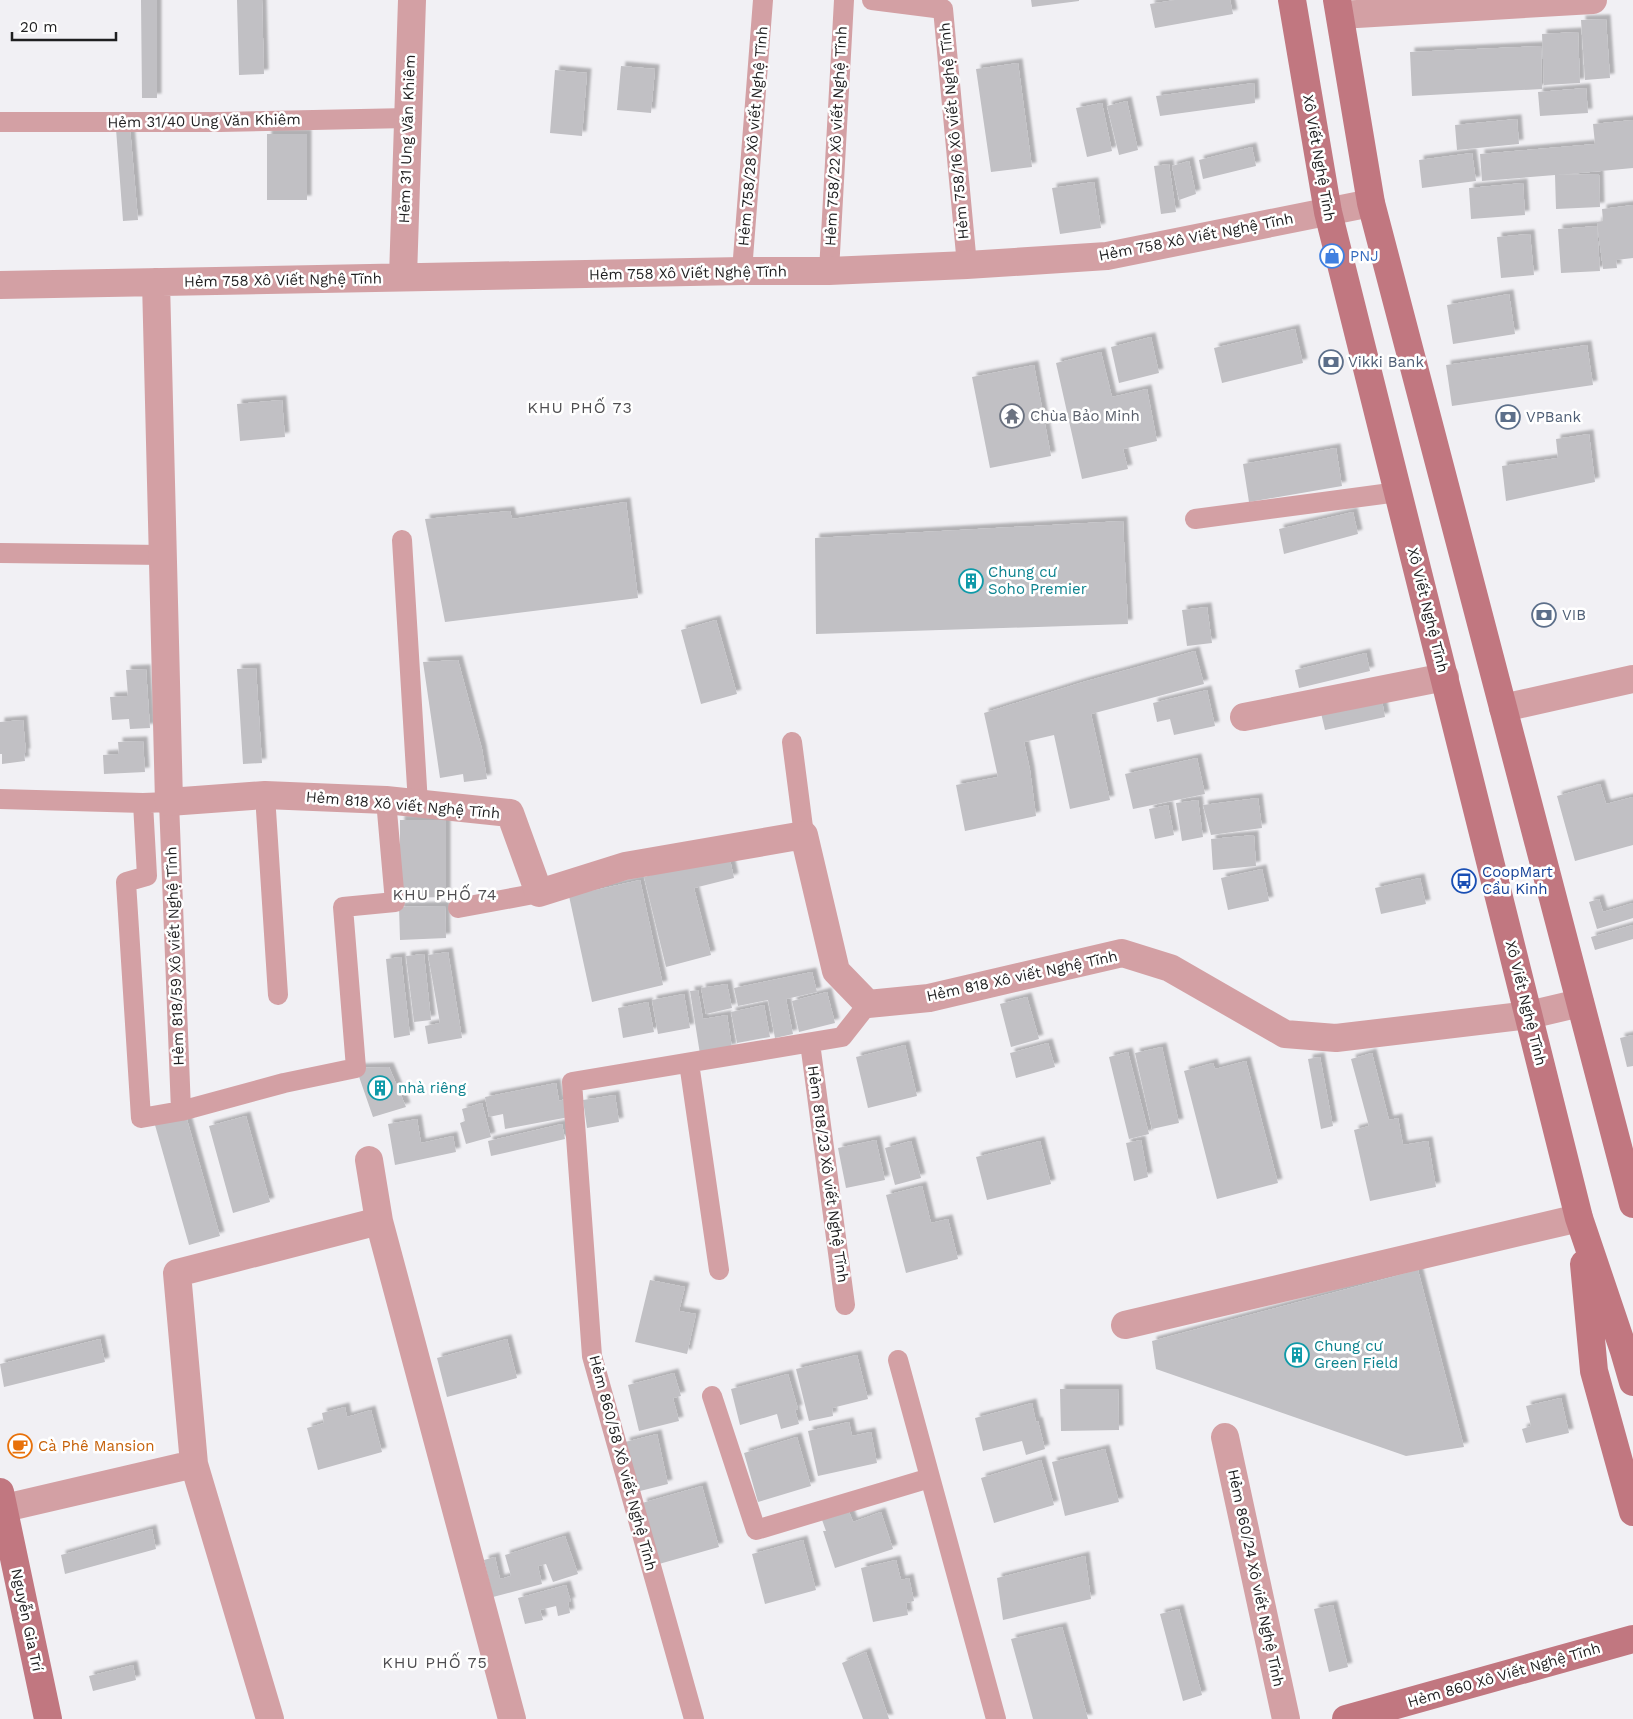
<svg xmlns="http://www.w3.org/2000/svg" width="1633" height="1719" font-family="'Work Sans',sans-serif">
	<defs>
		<filter id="shadow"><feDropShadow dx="4.5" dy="-4.5" stdDeviation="1" flood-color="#0004"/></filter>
	</defs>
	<rect width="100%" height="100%" fill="#f1f0f4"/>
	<path fill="#c1c0c4" filter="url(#shadow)" d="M141,0H157V98H142Z
		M237,0H262L264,74L239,75Z
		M1031,0H1079V1L1032,7Z
		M1175,0H1230L1233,14L1155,28L1150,4Z
		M1606,19L1610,78L1585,80L1581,20Z
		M1578,32L1580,83L1544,85L1542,34Z
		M1541,46L1542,89L1412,96L1410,52Z
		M1018,63L1032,167L991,172L976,69Z
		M621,66L655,69L651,113L617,110Z
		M555,70L587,73L582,136L550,133Z
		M1254,83L1255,103L1160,116L1156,96Z
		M1586,88L1588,113L1540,116L1538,92Z
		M1127,101L1138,150L1119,155L1107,106Z
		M1102,103L1112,151L1087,157L1076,108Z
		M1517,119L1519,144L1457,150L1455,125Z
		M1633,120V168L1558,175L1599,174L1600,207L1556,209L1555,175L1482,181L1480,154L1595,144L1593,124Z
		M130,128L138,220L123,221L116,129Z
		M267,134H307V200H267Z
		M1252,147L1256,166L1203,179L1199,160Z
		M1472,153L1476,181L1422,188L1419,160Z
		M1189,161L1196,194L1179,200L1172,166Z
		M1169,164L1176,212L1161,214L1154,166Z
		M1094,182L1101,228L1060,234L1052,188Z
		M1523,183L1525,215L1471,219L1469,188Z
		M1633,205V258L1616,260L1617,268L1603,269L1597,222L1603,221L1602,209Z
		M1597,226L1600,271L1561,273L1558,229Z
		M1530,234L1534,275L1501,278L1497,237Z
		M1509,294L1515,334L1453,344L1447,305Z
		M1295,329L1303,363L1222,383L1214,348Z
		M1151,337L1159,373L1119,383L1111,347Z
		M1587,345L1593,385L1452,406L1446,365Z
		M1101,352L1112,397L1147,389L1157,441L1123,449L1128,469L1082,479L1056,363Z
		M1034,365L1051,456L990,468L972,377Z
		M282,400L285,437L240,441L237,404Z
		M1589,434L1595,482L1506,501L1502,466L1558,458L1556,439Z
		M1336,448L1342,486L1249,502L1243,464Z
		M626,502L638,598L445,622L425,519L510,511L512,519Z
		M1353,512L1358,534L1284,554L1279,529Z
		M1123,521L1128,624L816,634L815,538Z
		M1207,607L1212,643L1187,646L1182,610Z
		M716,620L737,694L701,704L681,630Z
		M1195,651L1204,684L1091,714L1110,800L1070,809L1054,735L1024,742L1030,770L1036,816L965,831L956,785L998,777L984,713L1083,682Z
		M1366,653L1370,671L1299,688L1295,670Z
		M458,660L482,749L487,779L464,782L463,774L440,778L423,662Z
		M256,668L262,763L243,764L237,669Z
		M146,669L150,728L130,729L129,719L112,720L110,697L128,696L126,670Z
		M1207,690L1215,726L1174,735L1170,719L1157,722L1153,703Z
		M1382,701L1385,717L1325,730L1321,713Z
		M23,720L26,753H24L25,761L2,764V754H0V722Z
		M143,741L145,772L104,774L103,755L119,754L118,742Z
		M1197,758L1205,794L1133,809L1125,774Z
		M1600,784L1606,804L1633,797V845L1575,861L1557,796Z
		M1258,798L1262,828L1211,835L1203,805Z
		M1198,800L1203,837L1182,841L1176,803Z
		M1168,805L1174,835L1155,839L1149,809Z
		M400,820H446V897L400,898Z
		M1254,835L1256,866L1213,870L1211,839Z
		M729,855L734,878L694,888L711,955L666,967L644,877Z
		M1262,869L1269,901L1228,910L1221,878Z
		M1420,878L1426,904L1381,914L1375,888Z
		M640,880L663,985L592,1002L569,896Z
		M1599,899L1603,912L1633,903V918L1597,929L1589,902Z
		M445,906L446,938L400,940L399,907Z
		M1633,925V939L1595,950L1591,937Z
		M448,952L462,1038L428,1044L425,1026L440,1023L428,955Z
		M424,954L431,1020L414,1022L406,956Z
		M401,957L410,1035L394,1038L386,959Z
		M812,972L817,992L786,999L793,1034L775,1038L768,1000L738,1006L734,988Z
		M727,984L732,1008L706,1014L701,988Z
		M698,990L703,1019L727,1015L732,1048L700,1054L690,991Z
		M827,992L835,1023L799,1032L792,1001Z
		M684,994L690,1028L658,1034L652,1000Z
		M1027,997L1039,1039L1011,1047L1000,1004Z
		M648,1002L654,1032L623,1038L618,1008Z
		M764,1005L770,1037L737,1043L731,1012Z
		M1633,1035V1066L1627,1067L1620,1038Z
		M1048,1043L1055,1067L1016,1078L1010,1053Z
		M905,1045L917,1096L868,1108L856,1057Z
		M1162,1047L1179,1123L1152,1129L1135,1053Z
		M1128,1052L1149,1134L1129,1139L1109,1057Z
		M1372,1053L1389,1120L1398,1118L1403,1145L1428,1141L1436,1187L1370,1201L1354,1130L1369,1126L1351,1059Z
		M1320,1057L1333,1126L1321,1129L1308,1059Z
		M1246,1061L1278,1183L1217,1199L1184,1071L1213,1063L1215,1069Z
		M389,1067L406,1107L373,1117L356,1068Z
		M556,1083L559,1101L565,1099L569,1117L505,1129L503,1114L489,1117L485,1097Z
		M615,1095L619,1122L587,1128L583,1100Z
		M482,1103L491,1137L466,1144L460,1123L465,1121L462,1109Z
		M186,1116L220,1236L189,1245L155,1125Z
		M246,1116L270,1202L233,1213L209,1126Z
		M417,1119L421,1143L453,1136L456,1152L395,1165L388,1124Z
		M562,1124L565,1139L491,1156L488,1141Z
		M876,1140L885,1180L846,1188L838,1148Z
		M1141,1140L1148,1177L1134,1181L1126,1143Z
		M911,1141L921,1178L895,1185L885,1148Z
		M1040,1141L1051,1184L987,1200L976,1157Z
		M922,1186L931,1223L948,1219L958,1259L906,1273L886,1195Z
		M1418,1270L1464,1447L1406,1456L1156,1369L1152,1341Z
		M650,1280L685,1287L679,1311L696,1314L687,1354L635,1342Z
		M100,1339L105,1362L4,1387L0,1364Z
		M507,1339L517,1378L447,1397L437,1358Z
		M857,1355L868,1399L832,1408L833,1416L809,1421L796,1369Z
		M674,1373L681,1396L673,1398L679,1421L639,1431L628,1385Z
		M788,1374L798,1409L795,1410L799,1424L781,1429L777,1414L740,1425L731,1389Z
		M1060,1389H1118L1119,1430L1061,1431Z
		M1561,1398L1569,1433L1526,1443L1522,1429L1531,1426L1526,1406Z
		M1032,1403L1036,1422L1038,1421L1045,1449L1026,1455L1022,1441L983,1451L975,1418Z
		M345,1407L347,1417L371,1410L382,1452L318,1470L307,1428L324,1423L322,1413Z
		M849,1422L852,1436L871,1432L877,1463L818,1476L808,1431Z
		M657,1434L668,1484L636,1492L625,1442Z
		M797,1437L811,1486L758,1502L744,1453Z
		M1105,1449L1119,1502L1065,1516L1052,1462Z
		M1041,1460L1054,1505L994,1523L981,1478Z
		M702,1486L719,1547L659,1564L642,1503Z
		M848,1509L853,1522L881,1512L893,1549L835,1568L823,1531H826L821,1517Z
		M152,1529L156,1549L65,1574L61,1555Z
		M565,1536L578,1574L553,1582L546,1564L538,1566L542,1584L493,1597L484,1560L495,1557L500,1579L511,1576L505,1555Z
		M803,1540L816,1590L765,1604L752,1554Z
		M1085,1556L1091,1599L1003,1620L997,1578Z
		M896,1560L901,1580L909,1578L914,1601L906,1603L908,1615L873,1622L861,1568Z
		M566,1585L571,1602H568L570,1613L558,1616L556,1606L540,1610L543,1620L525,1624L518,1598Z
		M1333,1605L1348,1667L1329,1672L1314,1609Z
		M1179,1609L1202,1695L1183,1701L1160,1614Z
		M1062,1627L1088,1719H1033L1011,1639Z
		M866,1652L889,1719H863L842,1663Z
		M133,1665L136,1680L93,1691L89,1676Z"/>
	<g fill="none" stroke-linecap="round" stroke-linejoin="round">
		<path stroke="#d3a0a4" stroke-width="20" d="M872,0L943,9L967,265
			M0,122H220L408,118
			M742,271L763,0
			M829,271L844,0
			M1195,519L1398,492
			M402,540L418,804
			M0,553L163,555
			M792,742L804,835
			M265,795L278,995
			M0,799L143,803L169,802L181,1111
			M143,803L147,876L126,882L141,1118L181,1111L284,1083L356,1068L343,907L395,902L386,800
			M458,908L539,893
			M810,1043L845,1305
			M689,1063L719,1270
			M898,1360L996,1719
			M712,1396L756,1530L930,1478
			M694,1719L592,1356L572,1082L842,1037L868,1004"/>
		<path stroke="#d3a0a4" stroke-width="28" d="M1340,15L1593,0
			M403,277L412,0
			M156,282L169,802L265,795L386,800L510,813L539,893L625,866L804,835L836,971L868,1004L929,998L1122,953L1170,968L1285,1034L1336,1038L1529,1015L1580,1003
			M0,285L742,271H829L967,265L1107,256L1371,203
			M1503,708L1633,679
			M1244,717L1445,677
			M369,1160L379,1221L512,1719
			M1125,1325L1579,1218
			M1225,1437L1286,1719
			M0,1509L194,1464
			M270,1719L194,1464L177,1273L379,1221"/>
		<path stroke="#c17780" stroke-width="28" d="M1292,0L1328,212L1579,1218L1624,1351L1633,1382
			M1337,0L1371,203L1633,1204
			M1584,1264L1594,1371L1633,1512
			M0,1492L48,1719
			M1346,1719L1633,1639"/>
	</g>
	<defs>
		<g id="shop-ring" transform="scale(1.25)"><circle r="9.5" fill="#fff" stroke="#3f7fe0" stroke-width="1.5"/><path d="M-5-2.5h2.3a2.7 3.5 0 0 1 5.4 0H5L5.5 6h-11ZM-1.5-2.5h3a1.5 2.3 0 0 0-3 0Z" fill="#3f7fe0"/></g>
		<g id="bank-ring" transform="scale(1.25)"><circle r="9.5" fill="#fff" stroke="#5c6f8a" stroke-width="1.5"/><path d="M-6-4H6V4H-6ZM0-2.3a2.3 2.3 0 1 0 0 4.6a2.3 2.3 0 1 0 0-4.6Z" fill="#5c6f8a"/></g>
		<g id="temple-ring" transform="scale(1.25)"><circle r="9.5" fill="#fff" stroke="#6b7280" stroke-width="1.5"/><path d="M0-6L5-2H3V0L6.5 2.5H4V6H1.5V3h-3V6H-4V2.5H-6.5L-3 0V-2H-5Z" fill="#6b7280"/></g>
		<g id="building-ring" transform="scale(1.25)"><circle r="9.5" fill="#fff" stroke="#0f9aa8" stroke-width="1.5"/><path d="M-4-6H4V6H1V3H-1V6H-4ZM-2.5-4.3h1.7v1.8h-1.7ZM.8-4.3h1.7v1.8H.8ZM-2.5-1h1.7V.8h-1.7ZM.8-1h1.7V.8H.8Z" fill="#0f9aa8"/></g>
		<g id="bus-ring" transform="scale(1.25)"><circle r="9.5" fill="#fff" stroke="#1a4fb4" stroke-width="1.5"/><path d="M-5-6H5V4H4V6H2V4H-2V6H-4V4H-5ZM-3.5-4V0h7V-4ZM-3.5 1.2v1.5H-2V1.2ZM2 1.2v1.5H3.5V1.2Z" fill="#1a4fb4"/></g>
		<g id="cafe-ring" transform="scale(1.25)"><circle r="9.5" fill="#fff" stroke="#e8710a" stroke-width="1.5"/><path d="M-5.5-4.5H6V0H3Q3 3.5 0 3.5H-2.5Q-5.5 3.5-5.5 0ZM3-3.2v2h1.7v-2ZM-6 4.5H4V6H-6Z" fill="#e8710a"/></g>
	</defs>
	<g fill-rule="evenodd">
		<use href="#shop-ring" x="1332" y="256"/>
		<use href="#bank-ring" x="1331" y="362"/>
		<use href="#temple-ring" x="1012" y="416"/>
		<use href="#bank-ring" x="1508" y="417"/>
		<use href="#building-ring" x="971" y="581"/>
		<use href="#bank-ring" x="1544" y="615"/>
		<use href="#bus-ring" x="1464" y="881"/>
		<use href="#building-ring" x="380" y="1088"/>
		<use href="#building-ring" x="1297" y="1355"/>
		<use href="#cafe-ring" x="20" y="1446"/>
	</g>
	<g text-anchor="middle" stroke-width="5" stroke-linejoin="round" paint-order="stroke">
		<g font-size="15" fill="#1f1f20" stroke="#fff">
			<text transform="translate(204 121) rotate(-1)" y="5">Hẻm 31/40 Ung Văn Khiêm</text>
			<text transform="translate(954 131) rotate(-95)" y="5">Hẻm 758/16 Xô viết Nghệ Tĩnh</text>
			<text transform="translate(753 136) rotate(-85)" y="5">Hẻm 758/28 Xô viết Nghệ Tĩnh</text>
			<text transform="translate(836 136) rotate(-87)" y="5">Hẻm 758/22 Xô viết Nghệ Tĩnh</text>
			<text transform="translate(407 139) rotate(-88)" y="5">Hẻm 31 Ung Văn Khiêm</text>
			<text transform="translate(1319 158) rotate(80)" y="5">Xô Viết Nghệ Tĩnh</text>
			<text transform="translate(1196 237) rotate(-11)" y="5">Hẻm 758 Xô Viết Nghệ Tĩnh</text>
			<text transform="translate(688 273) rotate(-1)" y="5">Hẻm 758 Xô Viết Nghệ Tĩnh</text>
			<text transform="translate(283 280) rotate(-1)" y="5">Hẻm 758 Xô Viết Nghệ Tĩnh</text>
			<text transform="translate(1428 610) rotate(76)" y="5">Xô Viết Nghệ Tĩnh</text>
			<text transform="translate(403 805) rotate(5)" y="5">Hẻm 818 Xô viết Nghệ Tĩnh</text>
			<text transform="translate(175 956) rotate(-92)" y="5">Hẻm 818/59 Xô viết Nghệ Tĩnh</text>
			<text transform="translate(1022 976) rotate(-12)" y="5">Hẻm 818 Xô viết Nghệ Tĩnh</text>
			<text transform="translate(1526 1003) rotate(76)" y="5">Xô Viết Nghệ Tĩnh</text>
			<text transform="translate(828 1174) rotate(82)" y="5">Hẻm 818/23 Xô viết Nghệ Tĩnh</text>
			<text transform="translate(623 1463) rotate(75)" y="5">Hẻm 860/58 Xô viết Nghệ Tĩnh</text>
			<text transform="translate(1256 1578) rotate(78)" y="5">Hẻm 860/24 Xô viết Nghệ Tĩnh</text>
			<text transform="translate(27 1620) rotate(78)" y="5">Nguyễn Gia Trí</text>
			<text transform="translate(1504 1675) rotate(-16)" y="5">Hẻm 860 Xô Viết Nghệ Tĩnh</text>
		</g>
		<g font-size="15" fill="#366cbe" stroke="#fff" text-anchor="start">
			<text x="1350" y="261">PNJ</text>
		</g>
		<g font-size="15" fill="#4e5e75" stroke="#fff" text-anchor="start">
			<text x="1348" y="367">Vikki Bank</text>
			<text x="1526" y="422">VPBank</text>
			<text x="1562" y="620">VIB</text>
		</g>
		<g font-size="15" fill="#5b616d" stroke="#fff" text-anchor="start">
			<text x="1030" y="421">Chùa Bảo Minh</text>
		</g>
		<g font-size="15" fill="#0d838f" stroke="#fff" text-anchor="start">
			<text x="988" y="577">Chung cư<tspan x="988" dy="17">Soho Premier</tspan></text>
			<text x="398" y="1093">nhà riêng</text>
			<text x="1314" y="1351">Chung cư<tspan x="1314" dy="17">Green Field</tspan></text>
		</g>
		<g font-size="15" fill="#164399" stroke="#fff" text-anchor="start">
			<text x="1482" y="877">CoopMart<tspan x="1482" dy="17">Cầu Kinh</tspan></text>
		</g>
		<g font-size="15" fill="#c56008" stroke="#fff" text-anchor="start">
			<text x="38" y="1451">Cà Phê Mansion</text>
		</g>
		<g font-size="16" letter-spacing="1" fill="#4f4e51" stroke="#fff">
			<text x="580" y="413">KHU PHỐ 73</text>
			<text x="445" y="900">KHU PHỐ 74</text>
			<text x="435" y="1668">KHU PHỐ 75</text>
		</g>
	</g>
	<path d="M12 32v8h104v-8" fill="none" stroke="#1f1f20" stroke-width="2.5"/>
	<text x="20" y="32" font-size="15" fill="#1f1f20" stroke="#ffffff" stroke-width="4" paint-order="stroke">20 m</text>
</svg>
